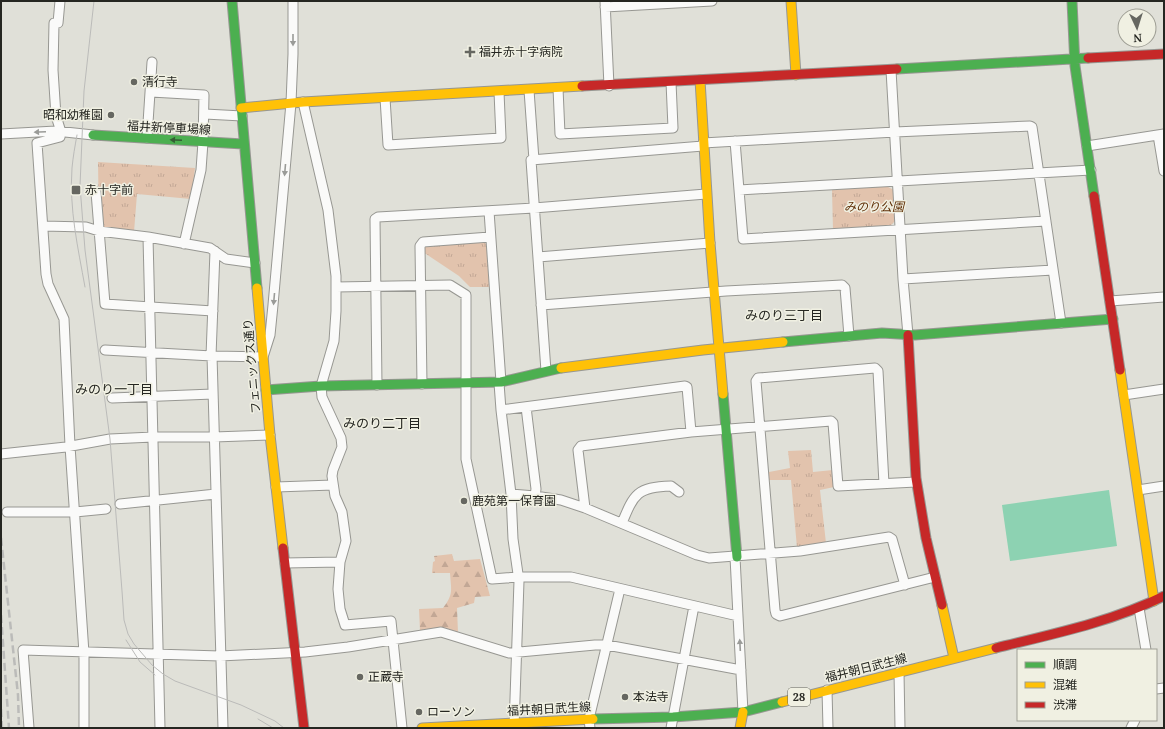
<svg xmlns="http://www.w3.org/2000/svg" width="1165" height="729" font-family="'Noto Serif','Noto Sans JP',serif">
	<defs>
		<pattern id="grass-tufts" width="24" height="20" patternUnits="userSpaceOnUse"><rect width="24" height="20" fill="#e2c3ad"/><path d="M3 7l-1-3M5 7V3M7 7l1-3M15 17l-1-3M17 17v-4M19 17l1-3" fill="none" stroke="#c2a795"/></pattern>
		<pattern id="forest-firs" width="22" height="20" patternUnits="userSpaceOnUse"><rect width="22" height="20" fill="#e2c3ad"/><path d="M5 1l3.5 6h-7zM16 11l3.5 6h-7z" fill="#c2a795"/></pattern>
	</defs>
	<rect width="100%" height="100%" fill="#e0e0d8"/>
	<path fill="url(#grass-tufts)" d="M98,162L195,168L191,199L137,194L134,232L99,229Z
		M886,186L894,190L895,221L890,226L833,230L832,190Z
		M483,241L487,245L490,287H470L459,276L423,252V248L428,244Z
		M811,450L813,472L833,470L834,487L820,490L826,543L797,548L791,480H768L769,472L790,468L788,451Z"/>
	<path fill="url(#forest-firs)" d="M452,554L454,561L480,559L490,596L475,597L474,603L457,608L458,633L442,629L420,631L419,609L443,608C454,594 451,590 450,573H432L433,562L435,561L434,556Z"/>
	<path fill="#8dd2b2" d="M1109,490L1117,546L1010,561L1002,505Z"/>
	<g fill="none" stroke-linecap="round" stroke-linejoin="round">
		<g stroke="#979792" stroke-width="11">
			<path id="street" d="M60,1L58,23H54L53,70L56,116L61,132L60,137L37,143L46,274L48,284L64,319L70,446L84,653V728
				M605,1L609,86
				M605,7L712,1
				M891,70L903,279L908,335
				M558,88L560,134L673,128L671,82
				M529,90L534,160
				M151,92L204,95L203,142L201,170L184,244
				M385,98L388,145L501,138L499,92
				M303,102L328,210L336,276V311L334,341L321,386L322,397L341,438L342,447L333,470L332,476L335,496L342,512L346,541L340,562L338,589L340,609L345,625L391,621L402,728
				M205,114L242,116
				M1,134L56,131L93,135
				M1158,135L1164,171
				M147,138L152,62
				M735,141L743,239L1046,221
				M703,143L895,132L1030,126L1032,127L1061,323
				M1087,146L1164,134
				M739,190L1091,170
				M96,192L105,304L213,311
				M489,211L501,382
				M43,226L86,227L99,231L148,237L210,248L226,259L255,263
				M148,237L160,728
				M538,257L710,243
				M903,279L1053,270
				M336,287L450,285L466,295V459L492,579L518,577H571L738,616L743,712
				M1110,301L1164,297
				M541,305L726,291L842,285L845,288L849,336
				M105,350L212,356L263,357L270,335L273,305L291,103L293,54V1
				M211,356L215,251
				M212,356L223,728
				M546,371L531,160L703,146
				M499,383L501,410L685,386L687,387L691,432
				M422,384L420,246L423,242L490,237
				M377,385L375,219L378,217L534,208L706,194
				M1124,395L1164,389
				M112,398L213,394
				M526,407L536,489L535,496
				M501,410L511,494L513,539L519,581L514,728
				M1,454L66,447L110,439L153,437H214L270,435
				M884,484L878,371L875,368L758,378L756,381L775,610L776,614L780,616L935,577
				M276,487L333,485
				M1138,490L1164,486
				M511,494L535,496L561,500L585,508L697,555L709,558L800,551L889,537L892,539L905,585
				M120,504L216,494
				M585,508L578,450L581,446L691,432L831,421L833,423L838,486L916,482
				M7,512H75L106,509
				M622,523C634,494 637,487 671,486L679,492
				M735,557L738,616
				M285,563L340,562
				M1139,608L1146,650
				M899,672L900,728
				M1156,689L1164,688
				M827,690L828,728
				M29,728L23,650L220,656L305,652L348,647L441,632L509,653L595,645H607L741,670
				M590,728L589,719L620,589
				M671,728L694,606
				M1131,728L1135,720"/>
		</g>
		<g stroke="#979792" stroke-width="11">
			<path id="fast" d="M232,1L257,288
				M1072,1L1075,66L1094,196
				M897,69L1088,58
				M93,135L243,144
				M783,342L882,333L915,335L1113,319
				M266,390L321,386L501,382L561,368
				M723,394L737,557
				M593,719L673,717L743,712L782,702"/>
		</g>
		<g stroke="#979792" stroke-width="11">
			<path id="slow" d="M791,1L796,75
				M700,80L710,243L723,394
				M241,108L303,102L582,86
				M257,288L270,435L283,548
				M561,368L703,350L783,342
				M1120,370L1154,601
				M942,605L954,658
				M782,702L996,648
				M422,728L593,719
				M740,728L743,712"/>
		</g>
		<g stroke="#979792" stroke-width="11">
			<path id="jam" d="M1088,58L1164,54
				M582,86L897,69
				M1094,196L1120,370
				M908,335L916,478L926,538L942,605
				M283,548L304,728
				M996,648C1053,634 1111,622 1164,596"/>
		</g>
		<use href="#street" stroke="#fafaf9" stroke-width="9"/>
		<use href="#fast" stroke="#4caf50" stroke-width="9"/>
		<use href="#slow" stroke="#ffc107" stroke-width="9"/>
		<use href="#jam" stroke="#c62828" stroke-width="9"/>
		<path stroke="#bbbbb9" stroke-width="1" d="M94,1L84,91L80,186L85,250L110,439L122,591L124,620L128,634L134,644L152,665L163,674L175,681L241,705L275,721L284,728
			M77,135C75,146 73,157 72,168C69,209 78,248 85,287
			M126,640L140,662L155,675
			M258,719L273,728"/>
		<path stroke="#bbbbb9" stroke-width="2.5" stroke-dasharray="8 4" stroke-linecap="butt" d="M1,538L18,695L19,728
			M1,615L9,728
			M1,709L2,728"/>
	</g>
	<defs><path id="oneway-solid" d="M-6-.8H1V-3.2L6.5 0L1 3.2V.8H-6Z"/></defs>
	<g fill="#9a9b98">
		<use href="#oneway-solid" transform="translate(293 40) rotate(90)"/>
		<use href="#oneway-solid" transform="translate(40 132) rotate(177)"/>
		<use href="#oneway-solid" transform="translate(285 170) rotate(95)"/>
		<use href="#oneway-solid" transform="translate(274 299) rotate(95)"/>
		<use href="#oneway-solid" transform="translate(740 645) rotate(-93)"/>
	</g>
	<use fill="#355d34" href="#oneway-solid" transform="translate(176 140) rotate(-177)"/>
	<g fill="#666761" stroke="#f0f0e2" stroke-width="1.5">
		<path d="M468 46h4v4h4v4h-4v4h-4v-4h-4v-4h4z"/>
		<circle cx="134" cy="82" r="4"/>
		<circle cx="111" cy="115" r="4"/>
		<rect x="71" y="185" width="10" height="10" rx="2"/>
		<circle cx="464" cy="501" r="4"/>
		<circle cx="360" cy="677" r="4"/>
		<circle cx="625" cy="697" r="4"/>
		<circle cx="419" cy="712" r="4"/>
	</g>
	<g text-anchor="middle" stroke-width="3" stroke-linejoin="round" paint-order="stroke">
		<rect fill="#f0f0e2" stroke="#62635b" stroke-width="1" x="788" y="688" width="22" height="18" rx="3"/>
		<g font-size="11" font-weight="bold" fill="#252621">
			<text x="799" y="701">28</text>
		</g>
		<g font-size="12" fill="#252621" stroke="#f0f0e2" text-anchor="start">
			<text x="479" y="56">福井赤十字病院</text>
			<text x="142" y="86">清行寺</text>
			<text x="103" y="119" text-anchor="end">昭和幼稚園</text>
			<text x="85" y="194">赤十字前</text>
			<text x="472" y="505">鹿苑第一保育園</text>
			<text x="368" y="681">正蔵寺</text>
			<text x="633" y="701">本法寺</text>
			<text x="427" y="716">ローソン</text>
		</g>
		<g font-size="12" fill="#252621" stroke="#f0f0e2">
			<text transform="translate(169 128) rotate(3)" y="4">福井新停車場線</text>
			<text transform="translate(252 366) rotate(-95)" y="4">フェニックス通り</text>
			<text transform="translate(866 668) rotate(-14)" y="4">福井朝日武生線</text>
			<text transform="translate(549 709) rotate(-3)" y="4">福井朝日武生線</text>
		</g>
		<g font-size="12" font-style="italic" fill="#5f2e05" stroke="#f0f0e2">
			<text x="874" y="211">みのり公園</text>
		</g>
		<g font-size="13" fill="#252621" stroke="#f0f0e2">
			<text x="784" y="320">みのり三丁目</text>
			<text x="114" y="394">みのり一丁目</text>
			<text x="382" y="428">みのり二丁目</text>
		</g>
	</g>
	<rect width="1165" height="729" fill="none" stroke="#252621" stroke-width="4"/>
	<rect x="1017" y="649" width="140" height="72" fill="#f0f0e2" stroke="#9f9f95"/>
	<rect x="1025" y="662" width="20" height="6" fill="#4caf50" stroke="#9f9f95"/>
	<text x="1053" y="669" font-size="12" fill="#252621">順調</text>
	<rect x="1025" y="682" width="20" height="6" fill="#ffc107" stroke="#9f9f95"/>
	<text x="1053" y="689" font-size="12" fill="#252621">混雑</text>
	<rect x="1025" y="702" width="20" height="6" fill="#c62828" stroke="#9f9f95"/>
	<text x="1053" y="709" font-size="12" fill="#252621">渋滞</text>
	<g transform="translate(1137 28) rotate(176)"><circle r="19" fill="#f0f0e2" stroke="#9f9f95"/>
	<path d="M0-3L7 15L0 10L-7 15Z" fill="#666761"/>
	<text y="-6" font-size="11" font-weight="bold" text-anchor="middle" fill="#252621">N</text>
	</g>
</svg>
